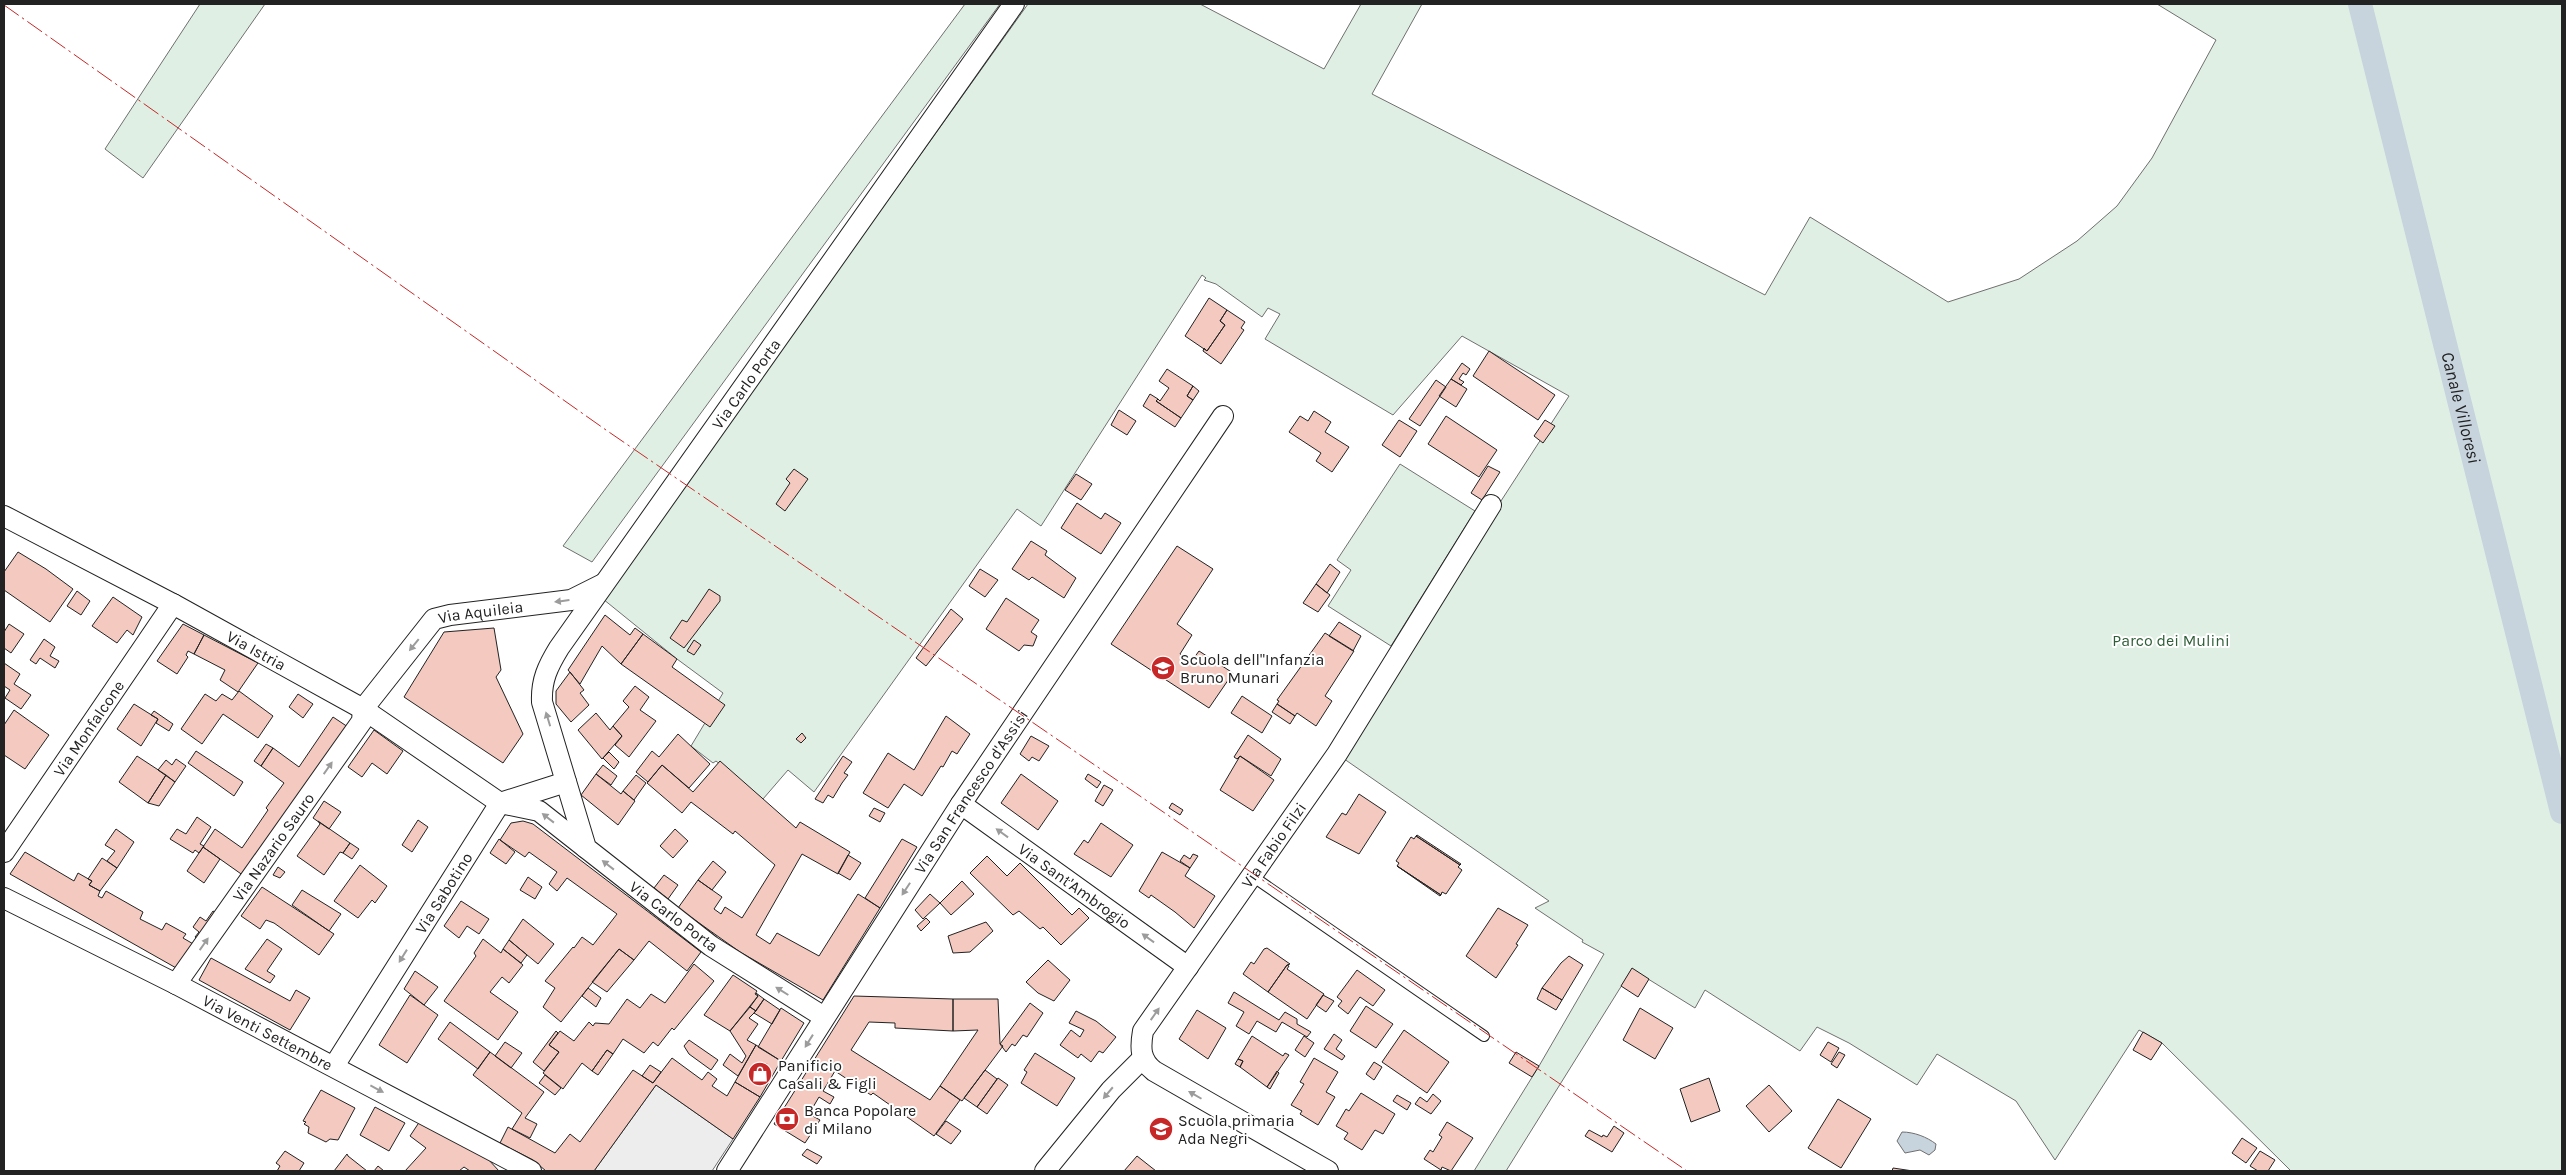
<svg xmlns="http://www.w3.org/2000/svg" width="2566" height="1175" font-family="Karla,sans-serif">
	<rect width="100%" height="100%" fill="#fff"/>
	<path fill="#e0efe3" stroke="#6f6f6f" d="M200,4H265L143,178L105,149Z
		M965,4H1000L592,562L563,546Z
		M1028,4H1200L1324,69L1361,4H1422L1372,94L1765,295L1810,217L1948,302L2019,279L2077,241L2117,206L2152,158L2216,40L2157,4H2562V1171H2291L2162,1043L2139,1030L2055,1160L2016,1101L1937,1054L1917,1085L1849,1043L1817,1027L1800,1051L1705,990L1695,1008L1632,969L1506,1171H1474L1539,1066L1604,954L1582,942L1583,940L1535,908L1549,901L1337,754L1569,396L1462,336L1393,415L1265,339L1280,314L1268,308L1262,317L1216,284L1204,280L1206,278L1202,275L1041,526L1017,509L814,792L788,770L763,799L716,761L713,763L691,746L723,693L677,659L603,599Z
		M1400,464L1475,511L1391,646L1328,606L1351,570L1337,560Z"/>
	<path fill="#ededed" stroke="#6f6f6f" d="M656,1085L733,1139L712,1171H594Z"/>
	<path fill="#c7d3dd" stroke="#6f6f6f" d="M1902,1132C1914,1132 1927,1137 1936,1144L1935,1150L1929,1155L1920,1150L1905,1153L1897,1141Z"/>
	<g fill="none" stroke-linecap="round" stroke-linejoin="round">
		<path stroke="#c7d3dd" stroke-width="24" id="s1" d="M2360,4L2562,812"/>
	</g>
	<path fill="#f3c9c0" stroke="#222" d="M1209,298L1227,310L1220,321L1225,325L1207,351L1185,336Z
		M1227,310L1245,322L1241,328L1244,330L1221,364L1203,351L1204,348L1207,351L1225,325L1220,321Z
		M1489,351L1555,395L1538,420L1473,376Z
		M1462,363L1470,369L1466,375L1463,373L1459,379L1464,382L1461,385L1451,379Z
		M1167,369L1193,386L1187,396L1193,400L1181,418L1156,401L1158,399L1160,401L1169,388L1159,381Z
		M1451,379L1467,389L1456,407L1439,396Z
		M1436,380L1446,387L1420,426L1409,419Z
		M1193,386L1199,391L1193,400L1187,396Z
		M1150,394L1158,399L1156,401L1181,418L1175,427L1143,406Z
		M1119,410L1136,421L1127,435L1111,425Z
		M1314,411L1331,422L1325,432L1349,447L1332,472L1316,461L1321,453L1289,432L1300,416L1308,421Z
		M1446,416L1497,450L1479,477L1428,444Z
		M1399,420L1417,431L1400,457L1382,445Z
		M1545,420L1555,426L1543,443L1534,436Z
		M1488,466L1500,472L1482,500L1471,493Z
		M794,469L808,479L785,511L776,504L790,483L786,479Z
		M1076,474L1092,484L1081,500L1065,490Z
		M1077,503L1101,519L1105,513L1121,523L1101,554L1061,528Z
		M1031,541L1047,551L1045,555L1076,578L1064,598L1032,577L1029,580L1012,569Z
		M1177,546L1213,569L1177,624L1192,635L1180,654L1191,662L1199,651L1233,673L1209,708L1111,644Z
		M18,552L46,569L73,589L50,622L4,590V572Z
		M1330,564L1340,572L1327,593L1316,584Z
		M980,569L998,580L985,597L969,586Z
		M1316,584L1330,595L1318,612L1303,603Z
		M709,589L720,596V601L684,648L670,638L682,620L687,622Z
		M77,591L90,601L81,615L67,606Z
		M113,597L142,617L133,635L127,630L117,643L92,626Z
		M1006,598L1039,620L1031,632L1037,636L1033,646L1024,645L1019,651L986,629Z
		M951,609L963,619L926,666L916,658Z
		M605,615L630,635L635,628L643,634L621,664L602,646L580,684L568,670Z
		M1339,622L1361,636L1353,651L1329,636Z
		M9,624L24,634L11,653L4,648V632Z
		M183,624L204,635L194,654L188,651L186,655L188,657L177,674L157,661Z
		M494,628L501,670L496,677L523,734L503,763L404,697L444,632Z
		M1325,633L1354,651L1325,696L1332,701L1316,726L1297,713L1295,716L1277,704L1279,701L1277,700Z
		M643,634L677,659L672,667L725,705L710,727L621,664Z
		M204,635L258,663L238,692L220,680L225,670L194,654Z
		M44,639L55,647L50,656L59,661L55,668L40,658L36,664L30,660Z
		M694,640L701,645L694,655L687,651Z
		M4,663L20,674L14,684L31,695L21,709L5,698L10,690L4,686Z
		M570,672L584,690L580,693L589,705L571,722L556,704V691Z
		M635,686L649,697L640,710L656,721L629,757L615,745L622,736L613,726L629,707L623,701Z
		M239,691L273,716L258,738L223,714L202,744L181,729L205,694L216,701L222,694L232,700Z
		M298,694L313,704L303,718L289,707Z
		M1242,696L1272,716L1262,733L1231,713Z
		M134,704L158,719L141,746L117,729Z
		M1277,704L1295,716L1290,724L1272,712Z
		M14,710L49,735L25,769L4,755V725Z
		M154,711L173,724L169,731L156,723L158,719L151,715Z
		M596,713L610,730L613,726L622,736L602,759L578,730Z
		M946,716L970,734L957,754L952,751L943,767L941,766L922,796L904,784L888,808L863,793L888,753L914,770Z
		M333,717L351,729L244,876L203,847L215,829L242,848L268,810L266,808L284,783L261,766L273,748L299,767Z
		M374,730L403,751L387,774L372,763L362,777L348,767Z
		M802,733L806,738L801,743L796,739Z
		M678,734L710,764L689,788L662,765L648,782L636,772L652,751L659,757Z
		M1248,735L1281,759L1271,776L1240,756L1237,759L1234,757Z
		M1031,736L1049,746L1039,761L1032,757L1029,761L1020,754Z
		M266,744L273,748L261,766L254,761Z
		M196,751L243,782L234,796L188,763Z
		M609,752L619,762L614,769L603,758Z
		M137,756L166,775L148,803L119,782Z
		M843,756L852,762L844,773L848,775L842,783L833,798L828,795L823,803L815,799Z
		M1240,756L1274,780L1253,811L1220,790Z
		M176,759L186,766L175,782L158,770L166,760L172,765Z
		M720,761L796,828L800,822L850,852L838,874L802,854L756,935L770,944L777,933L819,956L858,894L880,908L823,1000L740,952L678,908L698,880L722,897L714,909L721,914L725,907L742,918L775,865L735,831L733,834L691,802L682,813L647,783L662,765L693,792Z
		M603,765L617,776L611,785L596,774Z
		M596,774L621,794L623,791L635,801L618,825L581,795Z
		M1021,774L1058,801L1038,830L1001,803Z
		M1088,774L1101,782L1097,788L1085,779Z
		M166,775L175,782L159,806L148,803Z
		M636,775L646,783L634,800L623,791Z
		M1104,785L1113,790L1103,806L1095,801Z
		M1359,794L1386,812L1359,854L1326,837L1342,813L1346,815Z
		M324,801L341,812L329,829L313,818Z
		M1172,803L1183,810L1180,815L1169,808Z
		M874,808L885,813L880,822L869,816Z
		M197,817L211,827L200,844L204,846L199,853L195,850L193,853L170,839L177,829L186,834Z
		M418,820L428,827L412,852L402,845Z
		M318,821L350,843L343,853L340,852L324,875L297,856L320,824Z
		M523,821L533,824L701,952L687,971L649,941L634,960L619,949L561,1022L543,1007L555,988L545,981L573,947L574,948L582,937L593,945L617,914L567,878L557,891L549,884L557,872L529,852L525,857L500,840L511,823Z
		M1101,823L1133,845L1111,877L1074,854L1084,840L1088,843Z
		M116,829L134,842L117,868L107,861L115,851L105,845Z
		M675,829L688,841L673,858L660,846Z
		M1417,835L1461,864L1460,865L1416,836Z
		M1416,836L1460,865L1458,867L1462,870L1446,894L1442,892L1441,895L1397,866L1399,863L1396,861L1411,837L1414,839Z
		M499,839L515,852L506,864L490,853Z
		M902,839L917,847L880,908L865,898Z
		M350,843L359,849L352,859L343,853Z
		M203,847L220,859L204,883L187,871Z
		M25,852L74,881L78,873L92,881L89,885L100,891L98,896L102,898L106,891L143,912L140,919L162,930L166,923L186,934L183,938L195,945L178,969L10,874Z
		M1162,852L1190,868L1185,876L1215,896L1194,928L1175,912L1151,895L1149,898L1139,891Z
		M1193,854L1198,856L1190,868L1180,861L1184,855L1190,859Z
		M848,855L861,863L850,880L838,873Z
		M987,856L1007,876L1020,863L1072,915L1079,908L1089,918L1061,945L1043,927L1040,929L1019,911L1013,915L970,873Z
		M102,858L117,868L100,891L89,885L92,881L88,879Z
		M713,861L726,872L712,890L698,880Z
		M360,865L387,886L375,903L372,900L358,918L334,901Z
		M1397,866L1441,895L1440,896Z
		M278,867L285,872L280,878L273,875Z
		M664,875L678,885L668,899L654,888Z
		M528,877L542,887L535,899L520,890Z
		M962,881L974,894L951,915L940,903Z
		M262,887L334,934L319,955L274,923L266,920L260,929L241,916Z
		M302,890L341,914L329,931L292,905Z
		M930,894L940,903L923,919L915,910Z
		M461,901L489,919L479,934L467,926L459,938L444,926Z
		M1498,908L1528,925L1516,944L1518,945L1496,978L1466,956Z
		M213,911L218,914L200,941L195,937L199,932L193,927L200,917L206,921Z
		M926,918L930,922L921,931L917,926Z
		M523,919L554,944L538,964L509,940Z
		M986,922L993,931L970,952L953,953L948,936Z
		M267,939L282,949L267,971L275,976L270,983L245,969Z
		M483,939L501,953L503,949L523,965L509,983L502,977L490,992L518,1012L498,1040L444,1001L476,956L474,953Z
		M509,940L527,955L521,963L503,949Z
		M1267,948L1290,964L1287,965L1268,992L1243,974L1251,962L1254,964L1264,949Z
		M619,949L634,960L607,992L592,982Z
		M1569,956L1583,965L1562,1000L1542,988L1561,963Z
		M211,958L290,1001L296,990L310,998L290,1030L199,980Z
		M1048,960L1070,980L1054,1001L1038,993L1026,982Z
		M694,964L714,981L674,1030L672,1028L658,1046L653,1042L644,1053L623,1039L613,1054L607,1050L592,1071L582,1063L563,1089L543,1073L559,1052L549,1045L560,1031L574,1041L589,1022L593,1026L595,1023L609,1024L627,999L640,1008L651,994L665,1003Z
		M1287,965L1289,966L1287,969L1324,994L1307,1019L1268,992Z
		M1632,968L1649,979L1638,997L1621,986Z
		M1357,970L1385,990L1373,1006L1360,997L1348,1014L1338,1006L1342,1001L1337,997Z
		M415,971L438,987L424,1005L404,989Z
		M733,975L757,991L755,994L758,996L730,1031L704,1015Z
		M588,988L601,998L596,1007L582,996Z
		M1542,988L1562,1000L1556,1010L1537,999Z
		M1234,992L1279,1020L1285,1012L1297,1019V1024L1311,1032L1307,1037L1282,1022L1276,1032L1257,1021L1249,1034L1236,1026L1244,1012L1228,1003Z
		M756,993L764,999L756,1011L750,1007L758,996Z
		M410,995L438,1015L407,1063L379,1045Z
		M1323,995L1334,1001L1326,1012L1316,1005Z
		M854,996L953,999V1031L895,1028V1023L869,1022L851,1050L930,1100L940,1086L960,1100L934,1136L873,1093L871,1095L835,1071L823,1091L834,1097L830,1104L819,1097L809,1114L820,1120L805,1143L774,1124Z
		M764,999L780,1010L772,1024L754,1013Z
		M953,999H998L1000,1044L1003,1046L962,1101L940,1086L978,1030L953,1031Z
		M1030,1003L1043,1013L1027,1037L1023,1035L1015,1046L1012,1044L1006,1052L1000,1044Z
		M1366,1006L1393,1024L1376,1048L1350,1031Z
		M750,1007L756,1011L749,1018L758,1024L747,1040L756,1045L738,1076L723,1065L730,1054L742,1063L746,1056L730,1031Z
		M781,1008L804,1023L781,1061L758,1047Z
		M1640,1008L1673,1028L1655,1059L1623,1040Z
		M1197,1010L1226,1028L1208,1059L1179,1039Z
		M1076,1011L1096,1021L1116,1037L1103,1053L1099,1051L1091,1062L1081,1054L1078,1058L1060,1045L1071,1030L1080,1037L1084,1030L1069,1023Z
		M450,1022L490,1052L478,1069L438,1039Z
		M1404,1030L1449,1062L1427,1093L1382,1062Z
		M556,1031L558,1033L549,1045L559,1052L544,1071L533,1062Z
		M2143,1032L2162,1043L2151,1060L2133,1050Z
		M1334,1034L1342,1040L1336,1049L1345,1056L1342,1060L1324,1049Z
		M1252,1036L1283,1056L1285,1053L1289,1055L1267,1087L1240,1067L1243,1061L1238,1059Z
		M1304,1036L1314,1043L1305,1057L1295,1050Z
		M689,1040L718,1060L711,1070L689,1054L684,1046Z
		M505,1042L522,1053L511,1068L495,1056Z
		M1828,1042L1839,1048L1831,1062L1820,1055Z
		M756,1045L781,1061L760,1097L735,1082Z
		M607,1050L613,1054L598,1075L592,1071Z
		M490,1052L544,1092L525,1118L537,1124L530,1138L512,1129L522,1113L473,1075Z
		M1516,1052L1539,1066L1532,1077L1509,1063Z
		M1839,1052L1845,1055L1837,1068L1831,1064Z
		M1035,1053L1075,1078L1057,1106L1021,1083L1027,1072L1024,1070Z
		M672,1058L702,1080L708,1072L717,1079L712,1086L727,1096L735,1082L760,1097L733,1139L656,1085L594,1171H546L533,1160L500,1143L508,1127L555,1153L570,1134L580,1142L633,1070L653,1083Z
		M1314,1058L1338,1072L1326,1092L1335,1097L1318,1125L1300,1114L1302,1111L1291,1105L1304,1084L1300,1082Z
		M1238,1059L1243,1061L1240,1067L1235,1064Z
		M1374,1062L1382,1067L1374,1080L1366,1074Z
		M650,1065L661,1072L653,1083L642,1076Z
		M985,1070L997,1079L977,1107L964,1098Z
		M1277,1071L1279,1073L1270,1089L1267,1087Z
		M545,1075L561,1088L555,1095L539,1083Z
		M998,1078L1008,1085L987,1114L977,1107Z
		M1709,1078L1720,1111L1691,1122L1680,1089Z
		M1769,1085L1792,1111L1769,1132L1746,1106Z
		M321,1090L355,1108L338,1140L330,1139L326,1142L308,1133L309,1127L304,1124L306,1122L303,1121Z
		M1361,1093L1395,1114L1383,1134L1375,1130L1362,1150L1344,1139L1348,1133L1336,1126L1346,1109L1349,1111Z
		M1433,1094L1441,1101L1431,1114L1415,1104L1420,1097L1427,1102Z
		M1397,1095L1411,1103L1407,1110L1393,1101Z
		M1838,1099L1871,1119L1841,1168L1808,1148Z
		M375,1107L405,1123L389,1151L360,1135Z
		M420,1121L488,1159L499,1171H470L464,1167L459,1171H405L426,1148L410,1136Z
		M946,1121L961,1131L951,1144L936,1134Z
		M1447,1122L1473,1138L1451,1171L1442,1167L1441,1170L1424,1159L1430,1150L1433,1152L1442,1137L1439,1135Z
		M1614,1126L1624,1133L1612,1152L1585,1136L1589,1130L1602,1137L1603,1135L1607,1137Z
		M2242,1138L2257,1148L2246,1163L2232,1153Z
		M807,1149L822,1157L817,1164L802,1155Z
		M285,1151L304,1163L299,1171H277L280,1166L276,1163Z
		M2260,1151L2275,1160L2268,1171H2258L2250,1166Z
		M347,1154L348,1156L367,1171H334Z
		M1137,1156L1156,1171H1124Z
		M378,1166L384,1171H374Z
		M1893,1168L1913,1171H1892Z"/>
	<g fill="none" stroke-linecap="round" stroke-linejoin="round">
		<g stroke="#222" stroke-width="12">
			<path id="lane" d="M1252,876L1484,1036"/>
		</g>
		<g stroke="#222" stroke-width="22">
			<g id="street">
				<path id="s2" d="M4,516L173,604L363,709L500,803L566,782"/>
				<path id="s3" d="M961,804L1188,967"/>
				<path id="s4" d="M4,852L173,604"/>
				<path id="s5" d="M4,898L176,984L531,1171"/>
				<path id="s6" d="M176,984L362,721L363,709L434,619L450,615L571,600L603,584"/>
				<path id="s7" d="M824,1017L711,946L586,848L542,702C541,680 548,666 559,648L1014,4"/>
				<path id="s8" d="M334,1066L500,803L539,811L586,848"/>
				<path id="s9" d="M727,1171L961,804L1223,416"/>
				<path d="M1045,1171L1111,1090L1142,1059"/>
				<path id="s10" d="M1328,1171L1154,1071C1140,1060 1140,1048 1143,1031L1337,754L1491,505"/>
			</g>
		</g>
		<use href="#lane" stroke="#fff" stroke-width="10"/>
		<use href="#street" stroke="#fff" stroke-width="20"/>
		<path stroke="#c62828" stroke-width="1" stroke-dasharray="18 4 2.5 4" stroke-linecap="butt" d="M4,5L606,430L1687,1171"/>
	</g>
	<defs><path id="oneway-solid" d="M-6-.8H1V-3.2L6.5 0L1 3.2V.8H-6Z" transform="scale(1.25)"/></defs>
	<g fill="#9c9c9c">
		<use href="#oneway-solid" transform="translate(562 601) rotate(173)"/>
		<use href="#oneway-solid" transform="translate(414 645) rotate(129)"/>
		<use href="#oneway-solid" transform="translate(548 719) rotate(-107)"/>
		<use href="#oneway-solid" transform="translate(328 768) rotate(-55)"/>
		<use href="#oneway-solid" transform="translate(548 818) rotate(-142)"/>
		<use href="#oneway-solid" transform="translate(1002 833) rotate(-144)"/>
		<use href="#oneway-solid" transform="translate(608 865) rotate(-142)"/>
		<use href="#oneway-solid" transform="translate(906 889) rotate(123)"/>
		<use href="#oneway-solid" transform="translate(1148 938) rotate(-144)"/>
		<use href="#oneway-solid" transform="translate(204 944) rotate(-55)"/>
		<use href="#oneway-solid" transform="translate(403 956) rotate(122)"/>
		<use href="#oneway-solid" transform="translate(782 991) rotate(-148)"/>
		<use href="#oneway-solid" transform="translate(1155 1014) rotate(-55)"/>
		<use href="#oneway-solid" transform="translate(809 1041) rotate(122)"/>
		<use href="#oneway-solid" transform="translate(377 1089) rotate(28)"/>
		<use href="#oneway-solid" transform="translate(1108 1093) rotate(130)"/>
		<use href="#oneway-solid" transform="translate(1195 1095) rotate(-150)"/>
	</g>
	<defs>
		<g id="school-disc" transform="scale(1.25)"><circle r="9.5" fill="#c62828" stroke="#fff"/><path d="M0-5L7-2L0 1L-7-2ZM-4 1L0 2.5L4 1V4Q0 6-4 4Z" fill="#fff"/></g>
		<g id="shop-disc" transform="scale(1.25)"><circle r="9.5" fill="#c62828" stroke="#fff"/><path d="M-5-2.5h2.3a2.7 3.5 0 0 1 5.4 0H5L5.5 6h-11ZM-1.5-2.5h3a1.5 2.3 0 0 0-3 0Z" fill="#fff"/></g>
		<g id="bank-disc" transform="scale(1.25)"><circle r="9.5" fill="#c62828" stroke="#fff"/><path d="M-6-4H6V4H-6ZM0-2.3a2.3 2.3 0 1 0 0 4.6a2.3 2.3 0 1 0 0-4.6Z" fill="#fff"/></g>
	</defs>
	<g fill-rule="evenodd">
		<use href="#school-disc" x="1163" y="668"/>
		<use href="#shop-disc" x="760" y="1074"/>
		<use href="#bank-disc" x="787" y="1119"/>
		<use href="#school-disc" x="1161" y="1129"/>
	</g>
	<g text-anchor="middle" stroke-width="4" stroke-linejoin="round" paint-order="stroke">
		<g font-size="16" fill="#222" stroke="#fff">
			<text dy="6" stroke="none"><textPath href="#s7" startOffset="826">Via Carlo Porta</textPath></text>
			<text dy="6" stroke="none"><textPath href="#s6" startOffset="496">Via Aquileia</textPath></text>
			<text dy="6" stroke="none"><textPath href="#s2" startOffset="286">Via Istria</textPath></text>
			<text dy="6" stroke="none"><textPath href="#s4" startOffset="150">Via Monfalcone</textPath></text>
			<text dy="6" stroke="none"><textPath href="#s9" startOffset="451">Via San Francesco d'Assisi</textPath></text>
			<text dy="6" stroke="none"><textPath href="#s10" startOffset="472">Via Fabio Filzi</textPath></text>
			<text dy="6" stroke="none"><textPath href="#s6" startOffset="168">Via Nazario Sauro</textPath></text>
			<text dy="6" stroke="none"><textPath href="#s3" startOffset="140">Via Sant'Ambrogio</textPath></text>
			<text dy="6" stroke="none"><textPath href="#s8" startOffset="205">Via Sabotino</textPath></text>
			<text transform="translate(674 916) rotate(37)" y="6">Via Carlo Porta</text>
			<text dy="6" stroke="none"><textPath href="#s5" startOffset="296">Via Venti Settembre</textPath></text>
		</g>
		<g font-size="16" fill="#2f5e38" stroke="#fff">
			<text x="2171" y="646">Parco dei Mulini</text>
		</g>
		<g font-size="16" fill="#222" stroke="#fff" text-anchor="start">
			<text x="1180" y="665">Scuola dell"Infanzia<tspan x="1180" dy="18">Bruno Munari</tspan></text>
			<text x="778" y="1071">Panificio<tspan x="778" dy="18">Casali &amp; Figli</tspan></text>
			<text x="804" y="1116">Banca Popolare<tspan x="804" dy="18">di Milano</tspan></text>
			<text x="1178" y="1126">Scuola primaria<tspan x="1178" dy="18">Ada Negri</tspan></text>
		</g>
		<g font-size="18" font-style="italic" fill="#222" stroke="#fff">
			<text dy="6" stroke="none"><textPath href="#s1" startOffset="416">Canale Villoresi</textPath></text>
		</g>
	</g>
	<rect width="2566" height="1175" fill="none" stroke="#222222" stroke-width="10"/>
</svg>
